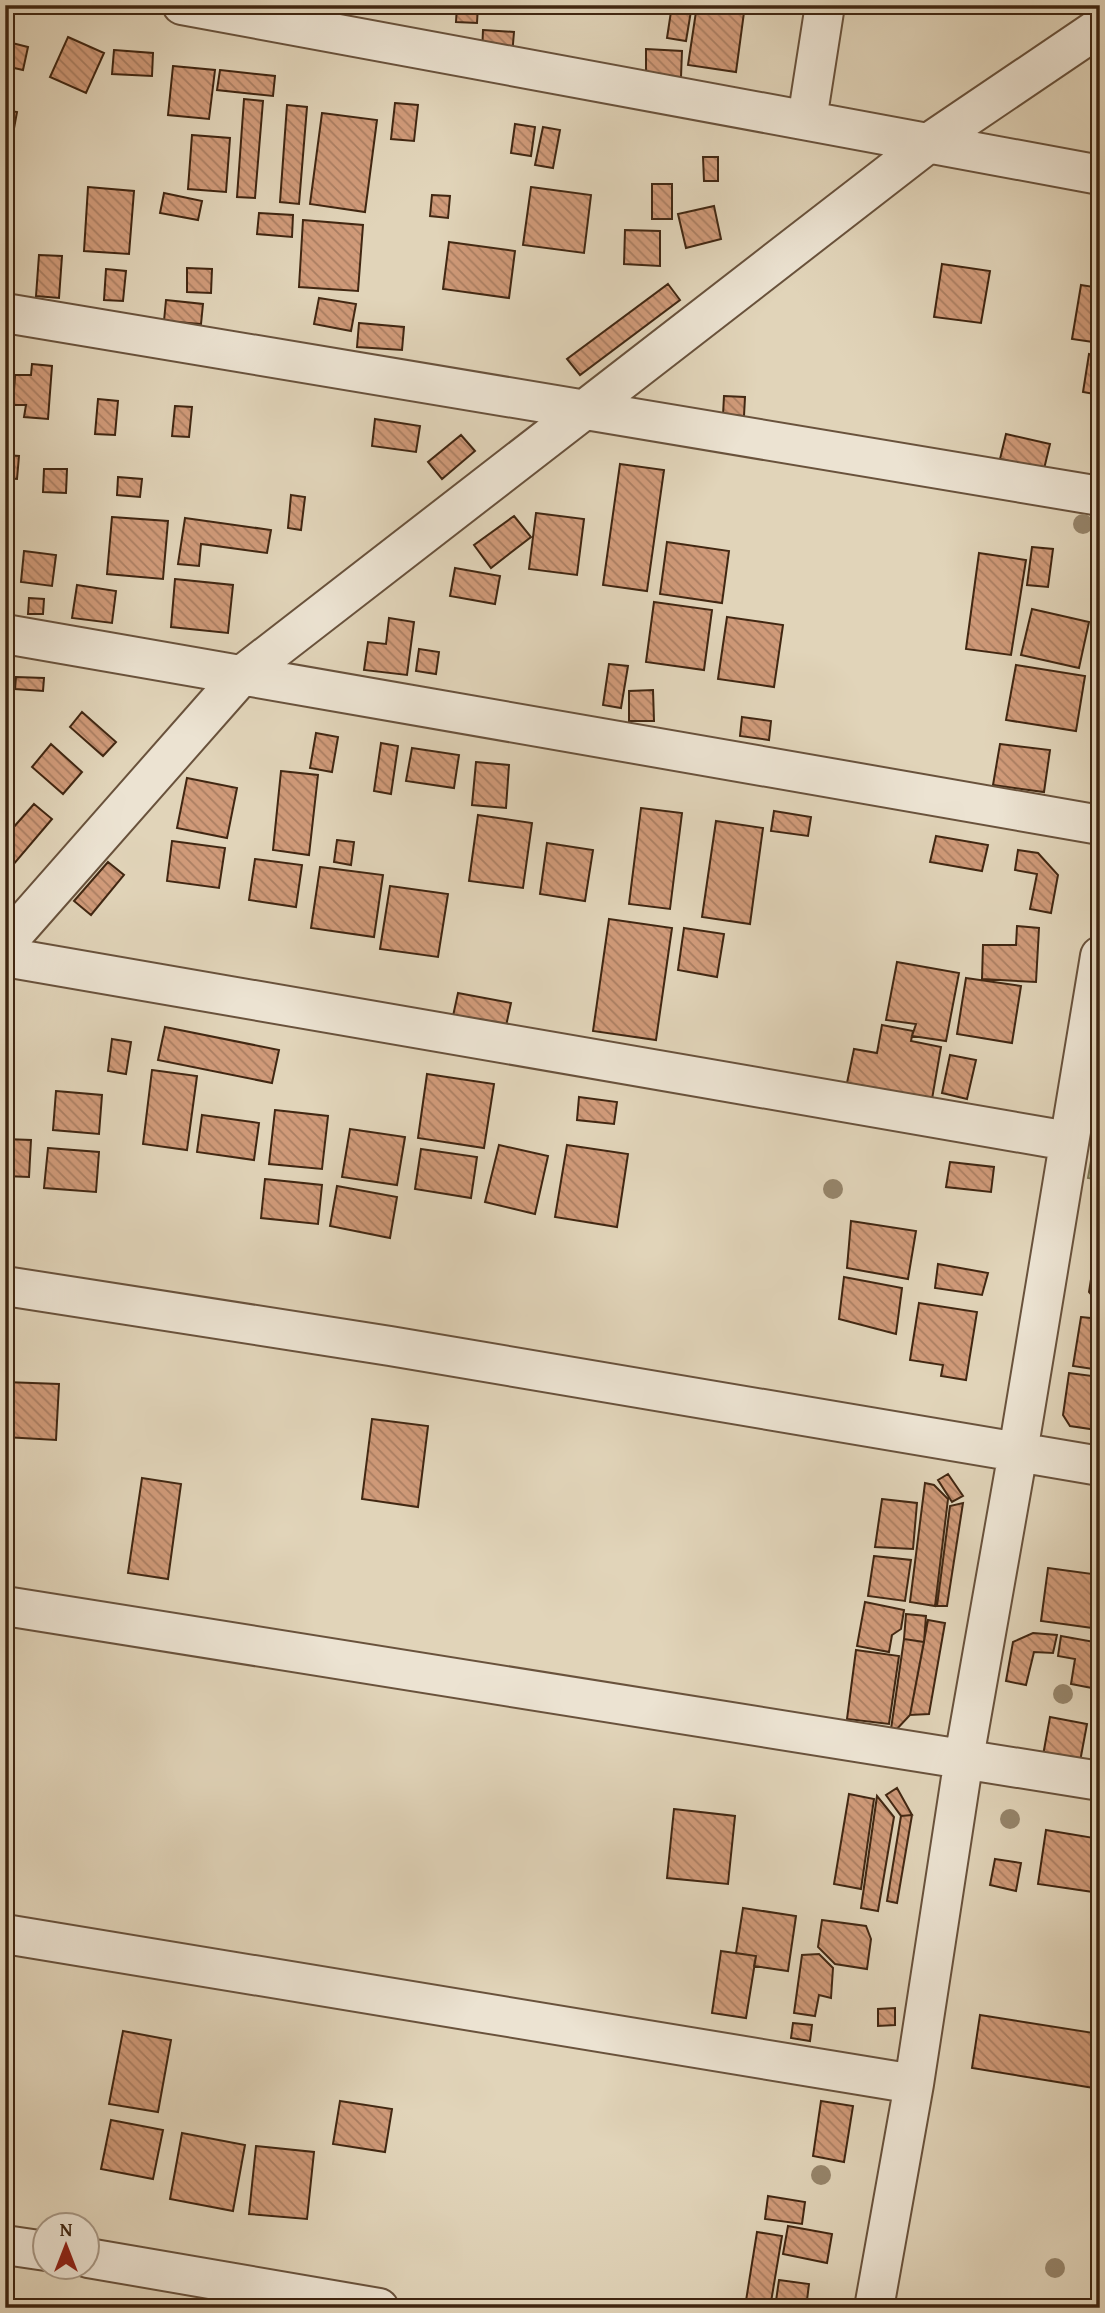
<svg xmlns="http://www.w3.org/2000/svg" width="1105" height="2313" font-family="'Gentium Book Plus',serif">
	<defs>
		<pattern id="cemetery-stones" width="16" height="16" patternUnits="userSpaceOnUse" patternTransform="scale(1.75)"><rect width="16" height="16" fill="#b4bc8f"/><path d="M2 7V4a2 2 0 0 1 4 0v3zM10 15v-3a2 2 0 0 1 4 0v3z" fill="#949973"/></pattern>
		<pattern id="building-back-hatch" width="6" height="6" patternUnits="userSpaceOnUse" patternTransform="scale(1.75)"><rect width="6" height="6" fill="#d09a79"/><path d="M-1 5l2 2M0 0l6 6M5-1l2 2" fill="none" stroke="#aa7e62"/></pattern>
	</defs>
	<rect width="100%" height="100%" fill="#e1d4b9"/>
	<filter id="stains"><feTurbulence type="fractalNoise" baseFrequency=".00286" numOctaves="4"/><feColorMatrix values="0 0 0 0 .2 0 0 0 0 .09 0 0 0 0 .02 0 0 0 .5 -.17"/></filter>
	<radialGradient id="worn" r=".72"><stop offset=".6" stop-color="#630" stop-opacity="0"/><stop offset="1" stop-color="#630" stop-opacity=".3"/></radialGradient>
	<path fill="url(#cemetery-stones)" stroke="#7a7250" stroke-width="2" d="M1100,1109V1180L1088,1178Z"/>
	<path fill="url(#building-back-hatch)" stroke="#412712" stroke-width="2" d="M329,5H344L341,28L326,26Z
		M457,5H478L477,23L456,22Z
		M597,5H617L616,11L597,8Z
		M672,5H692L686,41L667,38Z
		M697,5H745L736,72L688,65Z
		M483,30L514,32L512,56L482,54Z
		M68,37L104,53L86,93L50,77Z
		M8,42L28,47L23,70L5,66Z
		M646,49L682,51L681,77L646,76Z
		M114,50L153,53L152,76L112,74Z
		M173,66L215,70L209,119L168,115Z
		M220,70L275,76L273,96L217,90Z
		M244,99L263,101L255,198L237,197Z
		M395,103L418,105L414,141L391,139Z
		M287,105L307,107L299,204L280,202Z
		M5,110L17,112L8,161L5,160Z
		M322,113L377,120L365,212L310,204Z
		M515,124L535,127L531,156L511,153Z
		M543,127L560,130L553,168L535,165Z
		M192,135L230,138L226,192L188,189Z
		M703,157H718V181H704Z
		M652,184H672V219H652Z
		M88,187L134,191L129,254L84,251Z
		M531,187L591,195L584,253L523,245Z
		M164,193L202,201L198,220L160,213Z
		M432,195L450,196L448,218L430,216Z
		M714,206L721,239L686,248L678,214Z
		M259,213L293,215L292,237L257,234Z
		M303,220L363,225L358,291L299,287Z
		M625,230L660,231V266L624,264Z
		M449,242L515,251L509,298L443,289Z
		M39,255L62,256L59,298L36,296Z
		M942,264L990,271L981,323L934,317Z
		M187,268L212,269L211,293L187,292Z
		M106,269L126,271L123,301L104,300Z
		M668,284L680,300L580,375L567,359Z
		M1081,285L1100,288V343L1072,339Z
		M319,298L356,304L351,331L314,324Z
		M166,300L203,304L201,324L164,321Z
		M359,323L404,327L402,350L357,347Z
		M1089,354L1100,356V395L1083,392Z
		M32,364L52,366L48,419L24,417L26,405H13L15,375H31Z
		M724,396L745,397L744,416L723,415Z
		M98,399L118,401L115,435L95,434Z
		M175,406L192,407L189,437L172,436Z
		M375,419L420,426L416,452L372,446Z
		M1006,434L1050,444L1044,469L1000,459Z
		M461,435L475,451L442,479L428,462Z
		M5,455L19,456L17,479L5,478Z
		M620,464L664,470L647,591L603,585Z
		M44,469H67L66,493L43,492Z
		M118,477L142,479L140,497L117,495Z
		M291,495L305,497L301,530L288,528Z
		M536,513L584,519L577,575L529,569Z
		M514,516L531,537L491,568L474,545Z
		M112,517L168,521L163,579L107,574Z
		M185,518L271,530L267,553L201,544L199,566L178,564Z
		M667,542L729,551L722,603L660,594Z
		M1032,547L1053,549L1048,587L1027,585Z
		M24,551L56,555L52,586L21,582Z
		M979,553L1026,560L1011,655L966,649Z
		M455,568L500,576L495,604L450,596Z
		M175,579L233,585L228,633L171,627Z
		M77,585L116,591L112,623L72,618Z
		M29,598L44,599L43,614H28Z
		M654,602L712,610L704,670L646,662Z
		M1032,609L1089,622L1079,668L1021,655Z
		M727,617L783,625L774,687L718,679Z
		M389,618L414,622L407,675L364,670L368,642L386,644Z
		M419,649L439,652L436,674L416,671Z
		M609,664L628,666L621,708L603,705Z
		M1016,665L1085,676L1076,731L1006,720Z
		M16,677L44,678L43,691L15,689Z
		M653,690L654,721H629V691Z
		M82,712L116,742L103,756L70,727Z
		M742,717L771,721L769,740L740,736Z
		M316,733L338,737L332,772L310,768Z
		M381,743L398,746L391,794L374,791Z
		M51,744L82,772L63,794L32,767Z
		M1000,744L1050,750L1044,792L993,785Z
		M412,748L459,755L454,788L406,781Z
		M476,762L509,765L506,808L472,805Z
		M281,771L318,775L309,855L273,850Z
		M187,778L237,788L227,838L177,828Z
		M34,804L52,819L13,865L5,859V837Z
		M641,808L682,813L670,909L629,904Z
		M774,811L811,817L808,836L771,831Z
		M478,815L532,823L523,888L469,881Z
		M716,821L763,828L750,924L702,917Z
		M936,836L988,845L982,871L930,862Z
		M337,840L354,842L351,865L334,862Z
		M172,841L225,848L219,888L167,881Z
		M547,843L593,850L585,901L540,894Z
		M1018,850L1038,853L1058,875L1051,913L1030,909L1037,874L1015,870Z
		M255,859L302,865L296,907L249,900Z
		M108,862L124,875L91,915L74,901Z
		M320,867L383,875L374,937L311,928Z
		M390,886L448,894L438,957L380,949Z
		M609,919L672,928L656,1040L593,1031Z
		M1017,926L1039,928L1036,982L982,979L983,945H1016Z
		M684,928L724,934L717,977L678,970Z
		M897,962L959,973L946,1041L912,1036L916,1024L886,1020Z
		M966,978L1021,986L1012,1043L957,1034Z
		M458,993L511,1003L506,1026L453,1016Z
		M882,1025L913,1031L911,1041L941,1047L932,1099L847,1083L854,1049L877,1053Z
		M165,1027L279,1050L272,1083L158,1060Z
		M112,1039L131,1042L126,1074L108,1071Z
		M950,1055L976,1060L967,1099L942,1093Z
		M152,1070L197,1076L187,1150L143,1144Z
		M427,1074L494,1084L484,1148L418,1138Z
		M56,1091L102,1095L99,1134L53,1130Z
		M579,1097L617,1102L614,1124L577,1120Z
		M275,1110L328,1116L322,1169L269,1164Z
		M202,1115L259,1123L254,1160L197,1152Z
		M350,1129L405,1137L397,1185L342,1177Z
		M5,1139L31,1140L29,1177L5,1176Z
		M499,1145L548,1156L535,1214L485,1202Z
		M567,1145L628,1154L617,1227L555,1217Z
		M48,1148L99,1152L96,1192L44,1188Z
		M421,1149L477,1157L471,1198L415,1189Z
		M950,1162L994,1167L991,1192L946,1187Z
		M265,1179L322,1185L318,1224L261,1218Z
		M337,1186L397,1197L390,1238L330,1226Z
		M851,1221L916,1231L908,1279L847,1268Z
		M1097,1241H1100V1305L1089,1292Z
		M938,1264L988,1273L982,1295L935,1288Z
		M844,1277L902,1288L896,1334L839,1319Z
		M919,1303L977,1312L966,1380L941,1376L943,1365L910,1360Z
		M5,1315L10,1316L5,1347Z
		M1081,1317L1100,1319V1370L1073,1366Z
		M1069,1373L1100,1377L1097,1430L1070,1426L1063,1415Z
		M5,1382L59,1384L56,1440L5,1437Z
		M372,1419L428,1426L418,1507L362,1499Z
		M948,1474L963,1496L952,1502L938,1480Z
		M142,1478L181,1484L168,1579L128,1573Z
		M925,1483L934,1485L948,1499L935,1606L910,1602Z
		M882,1499L917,1503L913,1549L875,1547Z
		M963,1503L947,1606H937L950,1506Z
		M874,1556L911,1560L905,1601L868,1596Z
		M1048,1568L1100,1575V1629L1041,1621Z
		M865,1602L904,1610L901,1629L892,1635L889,1652L857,1646Z
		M906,1614L926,1616L924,1642L904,1639Z
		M928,1620L945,1623L929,1714L910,1715Z
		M1033,1633L1057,1635L1053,1653L1034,1652L1026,1685L1006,1681L1013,1642Z
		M1061,1636L1100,1643L1092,1688L1071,1684L1075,1659L1058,1656Z
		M904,1639L924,1642L910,1715L895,1731L891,1729Z
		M856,1650L899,1656L889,1724L847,1719Z
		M1050,1717L1087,1724L1079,1767L1042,1761Z
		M897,1788L912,1815L901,1816L886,1795Z
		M849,1794L874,1799L861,1889L834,1884Z
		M877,1796L894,1817L878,1911L861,1908Z
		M674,1809L735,1816L728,1884L667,1878Z
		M912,1815L897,1903L887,1901L901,1816Z
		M1046,1830L1100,1839V1893L1038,1884Z
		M995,1859L1021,1863L1016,1891L990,1885Z
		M743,1908L796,1916L788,1971L754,1966L756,1956L736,1953Z
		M822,1920L866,1926L871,1939L867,1969L835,1964L818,1947Z
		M721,1951L756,1956L746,2018L712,2013Z
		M819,1954L833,1968L831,1998L819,1995L815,2016L794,2013L802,1955Z
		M895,2008V2025L878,2026V2009Z
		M980,2015L1100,2034V2089L972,2068Z
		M793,2023L812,2025L810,2041L791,2038Z
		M123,2031L171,2040L158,2112L109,2104Z
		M340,2101L392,2109L385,2152L333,2144Z
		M821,2101L853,2106L844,2162L813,2156Z
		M111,2120L163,2130L153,2179L101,2169Z
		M182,2133L245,2145L233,2211L170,2199Z
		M256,2146L314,2152L307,2219L249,2214Z
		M768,2196L805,2202L802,2224L765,2219Z
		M788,2226L832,2234L827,2263L783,2254Z
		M757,2232L782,2236L770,2308L745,2307Z
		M779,2280L809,2284L806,2308H775Z"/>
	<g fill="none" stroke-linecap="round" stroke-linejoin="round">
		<g stroke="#69523c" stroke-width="42">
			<path id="minor" d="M182,5L1100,175
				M807,120L825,5
				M5,313L1100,496
				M5,634L1100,825
				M5,944L242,675L930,142L1100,27
				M5,957L1068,1141
				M5,1286L390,1346L1100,1466
				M5,1606L1100,1781
				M5,1934L914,2084
				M5,2245L46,2251
				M88,2258L379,2308
				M874,2308L914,2084L964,1758L1018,1452L1100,956"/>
		</g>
		<use href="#minor" stroke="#ece3d2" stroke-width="38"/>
	</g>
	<g fill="#96856b">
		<circle cx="1083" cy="524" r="10"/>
		<circle cx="833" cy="1189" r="10"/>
		<circle cx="1063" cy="1694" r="10"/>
		<circle cx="1010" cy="1819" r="10"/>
		<circle cx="821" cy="2175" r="10"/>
		<circle cx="1055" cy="2268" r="10"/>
	</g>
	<rect width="1105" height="2313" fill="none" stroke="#e1d4b9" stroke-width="28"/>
	<rect x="7" y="7" width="1091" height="2299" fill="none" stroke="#412712" stroke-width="3.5"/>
	<rect x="14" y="14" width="1077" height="2285" fill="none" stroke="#412712" stroke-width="2"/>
	<g transform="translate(66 2246)"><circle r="33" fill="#ece3d2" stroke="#a89885" stroke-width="2"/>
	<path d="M0-5L12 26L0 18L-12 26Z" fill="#8f2418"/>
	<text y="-10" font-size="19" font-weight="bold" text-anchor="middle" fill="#412712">N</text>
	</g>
	<rect width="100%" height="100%" filter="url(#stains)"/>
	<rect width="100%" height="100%" fill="url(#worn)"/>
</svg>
